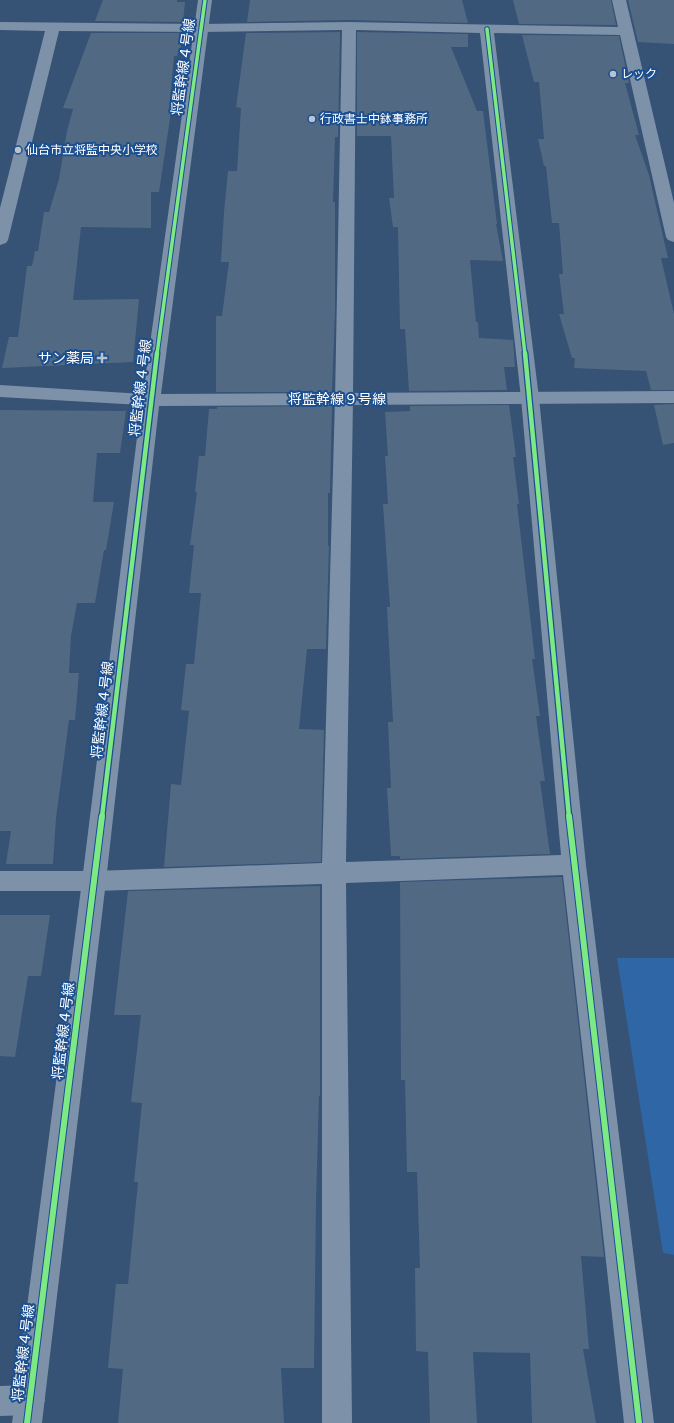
<svg xmlns="http://www.w3.org/2000/svg" width="674" height="1423" font-family="'Fira Sans','Noto Sans JP',sans-serif">
	<rect width="100%" height="100%" fill="#365274"/>
	<path fill="#2f66a5" d="M617,958H674V1255L663,1253Z"/>
	<path fill="#526984" d="M103,0H177V2H185L183,22L95,21Z
		M250,0H462L468,23L349,20L247,22Z
		M513,0H611L616,25L519,24Z
		M628,0H674V44L638,42Z
		M340,32L338,137H335L333,202H335V312L332,392H216V316H222L229,262H221L224,212L228,171H237L241,108L236,107L246,33Z
		M357,32L468,34V47H451L477,111H483L497,224H496L503,261L470,260L476,322H478L479,338L513,340L515,367H504L507,390L409,391L405,329H400L398,227H393L389,198H394L391,136H357Z
		M91,33H182L181,46L177,56H174L169,112H171L159,192H151V228L81,227L73,300L139,299L133,362L2,368L9,337H18L27,266H32L35,251H38L44,212H49L59,179L67,131L73,109L63,108Z
		M522,35L619,36L629,83H625L639,135H635L649,175L668,258H661L674,314V390H651L646,371L574,368L575,358H572L559,314H564L559,274H563L559,223H552L546,166H544L538,139H544L539,82H534Z
		M674,404V443L663,445L654,405Z
		M509,405L516,457H513L519,504H517L535,659H532L540,716H536L545,781H540L550,854L400,859V856H391L387,788H391L388,722H393L387,607H390L383,504H388L385,456H388L385,412L410,411V406Z
		M332,406L330,493H328V546H329L326,649H307L299,729L324,730L321,862L164,867L171,784L181,785L189,711L181,710L186,664H194L201,593H189L194,545H190L197,492H195L199,456H205L209,409H217V407Z
		M0,410L126,411L120,453H97L93,502H114L106,550H104L95,603H77L71,636L69,673H79L75,720H69L56,818L53,864H6L11,831H0Z
		M562,877L604,1257L581,1256L589,1349H583L596,1423H532L530,1353L473,1352L477,1423H430L428,1352L416,1351L415,1268H420L417,1172H407L405,1080H401L400,882Z
		M320,886V1096H319L316,1201L314,1368H281L284,1423H118L123,1369L108,1368L116,1284H128L138,1182H134L142,1103L131,1102L141,1015H114L128,891Z
		M0,915H50L41,976H28L15,1057L0,1056Z"/>
	<g fill="none" stroke-linecap="round" stroke-linejoin="round">
		<path fill="#7d92a8" fill-rule="evenodd" d="M612,0H626L674,203V242L668,240L666,237L620,35L494,33L539,398L586,865L654,1423H624L563,875L346,883L352,1423H322V884L94,891H0V871H94L322,863L335,399L342,30L200,32L59,31L8,240L6,243L0,245V208L45,31L0,30V22L200,24L349,22L618,27ZM356,30L480,33L521,398L561,855L346,862L353,399Z
			M30,1385L41,1389L45,1400L41,1411L30,1415L0,1416V1386Z"/>
		<path fill="#7d92a8" fill-rule="evenodd" d="M198,0H212L161,394L674,391V403L159,406L106,881L42,1423H12L82,881L141,405L0,397V385L143,394Z"/>
		<g stroke="#1b4f8f" stroke-width="5.5">
			<path id="cycleway-far2" d="M487,29L525,354
				M157,354L205,0"/>
		</g>
		<g stroke="#1b4f8f" stroke-width="7">
			<path id="cycleway-far1" d="M525,353L569,817
				M102,817L157,353"/>
		</g>
		<g stroke="#1b4f8f" stroke-width="8">
			<path id="cycleway" d="M569,816L639,1423
				M27,1423L102,816"/>
		</g>
		<use href="#cycleway-far2" stroke="#7ce984" stroke-width="3.5"/>
		<use href="#cycleway-far1" stroke="#7ce984" stroke-width="4.5"/>
		<use href="#cycleway" stroke="#7ce984" stroke-width="6"/>
	</g>
	<g fill="#b9c2ce" stroke="#1b4f8f" stroke-width="1.5">
		<circle cx="613" cy="74" r="4"/>
		<circle cx="312" cy="119" r="4"/>
		<circle cx="18" cy="150" r="4"/>
		<path d="M100 352h4v4h4v4h-4v4h-4v-4h-4v-4h4z"/>
	</g>
	<g text-anchor="middle" stroke-width="4" stroke-linejoin="round" paint-order="stroke">
		<g font-size="12" fill="#fff" stroke="#1b4f8f" text-anchor="start">
			<text x="621" y="78">レック</text>
			<text x="320" y="123">行政書士中鉢事務所</text>
			<text x="26" y="154">仙台市立将監中央小学校</text>
		</g>
		<g font-size="14" fill="#fff" stroke="#1b4f8f">
			<text transform="translate(183 67) rotate(-82)" y="5">将監幹線４号線</text>
			<text transform="translate(140 388) rotate(-83)" y="5">将監幹線４号線</text>
			<text x="337" y="404">将監幹線９号線</text>
			<text transform="translate(102 710) rotate(-83)" y="5">将監幹線４号線</text>
			<text transform="translate(63 1031) rotate(-83)" y="5">将監幹線４号線</text>
			<text transform="translate(23 1353) rotate(-83)" y="5">将監幹線４号線</text>
		</g>
		<g font-size="14" fill="#fff" stroke="#1b4f8f" text-anchor="end">
			<text x="94" y="363">サン薬局</text>
		</g>
	</g>
</svg>
